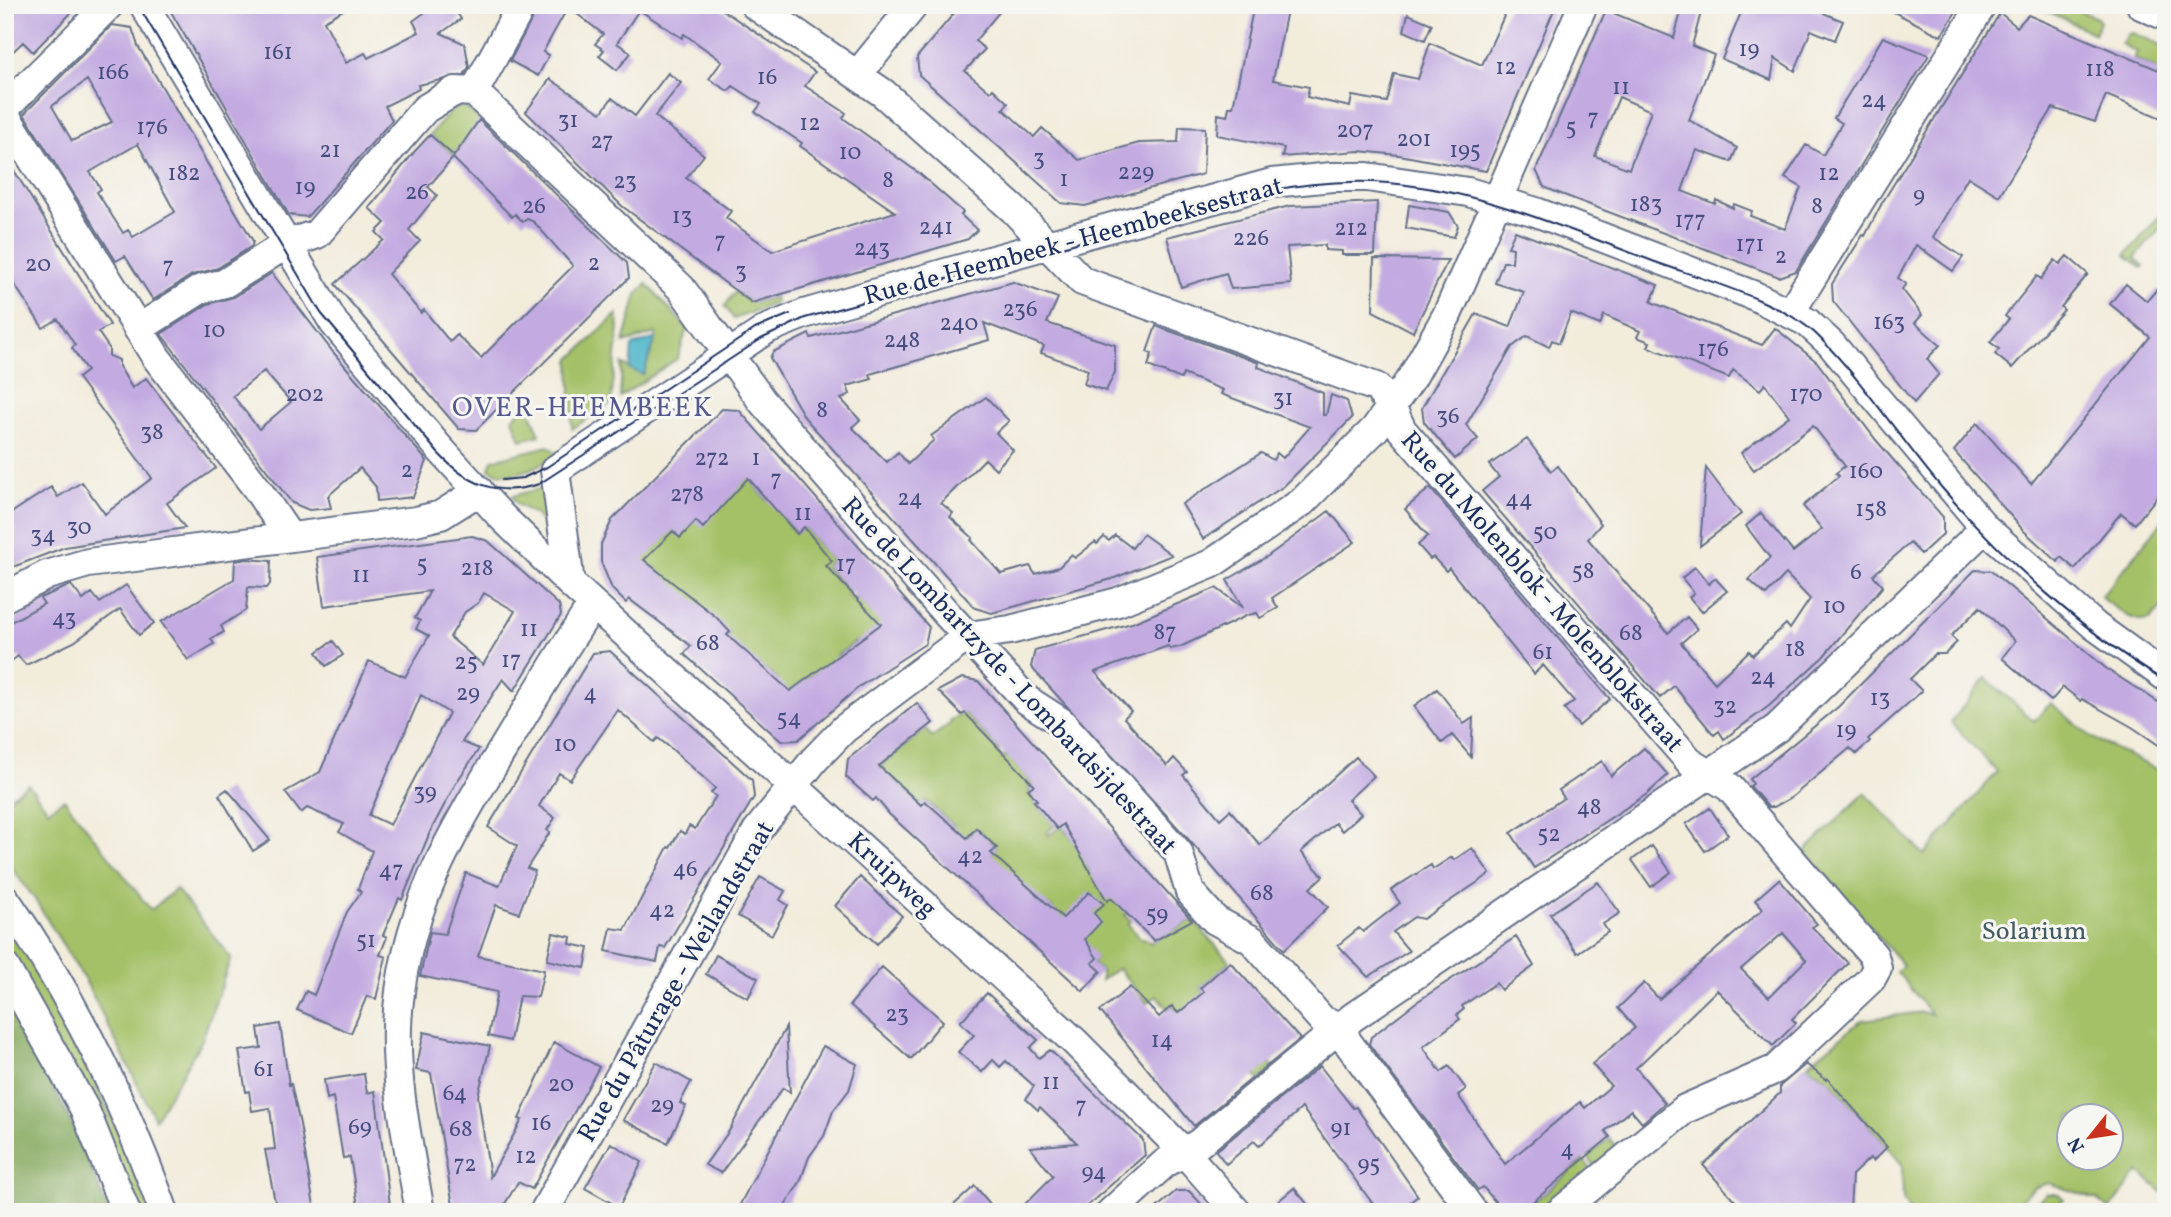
<svg xmlns="http://www.w3.org/2000/svg" width="2171" height="1217" font-family="Vollkorn,serif">
	<rect width="100%" height="100%" fill="#f6f6f2"/>
	<filter id="ink" filterUnits="userSpaceOnUse"><feTurbulence type="fractalNoise" baseFrequency=".0143" numOctaves="2"/><feDisplacementMap in="SourceGraphic" scale="14" xChannelSelector="R" yChannelSelector="G"/><feConvolveMatrix kernelMatrix="1 2 1 2 8 2 1 2 1" color-interpolation-filters="sRGB"/></filter>
	<filter id="wash" filterUnits="userSpaceOnUse"><feTurbulence type="fractalNoise" baseFrequency=".00686" numOctaves="4" result="noise"/><feDisplacementMap in="SourceGraphic" scale="28" xChannelSelector="R" yChannelSelector="G"/><feGaussianBlur stdDeviation="1.57" result="paint"/><feColorMatrix in="noise" values="0 0 0 0 0 0 0 0 0 0 0 0 0 0 0 0 0 1.4 0 .05"/><feComposite in="paint" operator="in"/></filter>
	<g filter="url(#wash)">
		<rect width="100%" height="100%" fill="#f2ecdb"/>
		<path fill="#a4c168" stroke="#607863" stroke-width="2" fill-rule="evenodd" d="M2035,5H2066L2097,18L2100,22L2095,34Z
			M2130,32L2166,47V73L2134,59L2137,52L2121,44Z
			M455,107H465L480,120L454,155L430,135Z
			M2166,208V221L2135,258L2144,266L2142,268L2126,255Z
			M647,284L687,328L678,358L620,397L622,364L643,375L656,338V333L624,343L637,294Z
			M735,292L752,303L774,297L776,303L734,319L725,306Z
			M617,314L619,328L611,403L572,429L570,360Z
			M527,403L540,435L521,440L513,418Z
			M548,446L558,454C540,466 510,483 489,469L492,460Z
			M746,451L754,484L767,500L777,491L782,517L796,533L804,527L832,560L826,567L840,583L844,580L851,589L847,593L852,600L857,596L894,631L864,651L857,641L836,656L840,662C811,674 802,677 788,706L775,682L777,679L725,638L730,632L652,580L659,571L651,566L644,576L642,557Z
			M550,486V532L536,515L517,504L512,496Z
			M2166,517V603L2150,620C2130,623 2116,608 2101,597Z
			M1986,678L2034,721L2051,703L2091,737L2166,774V1195L2139,1172L2110,1209L2096,1199L2048,1183L2034,1188L2007,1212H1910L1903,1200L1902,1164L1828,1079L1807,1065L1862,1020L1922,1012L1932,1015L1897,972L1903,965L1805,851L1865,793L1924,855L1997,772L1951,722ZM2070,1116H2112V1158H2070Z
			M965,713L999,750L997,752L1003,758L1007,755L1034,785L1028,789L1034,802L1055,825L1047,832L1049,835L1061,826L1092,862L1087,867L1130,911L1125,915L1131,921L1128,924L1142,940L1145,938L1150,943L1193,920L1230,962L1200,988L1274,1067L1259,1080L1239,1056L1172,1006L1168,1009L1157,996L1147,1003L1118,968L1101,980V971L1092,963L1096,958L1084,940L1086,938L1064,918L1061,920L1052,908L982,864L996,847L976,828L966,838L950,831L954,826L926,801L922,805L894,779L891,781L880,766L926,729L932,737L951,723L950,720Z
			M28,784L48,810L64,799L151,910L176,889L231,958L202,1040L155,1119L87,984L34,898L5,859V801Z
			M5,914L47,980L156,1212H133L5,954Z
			M1609,1138L1620,1151L1597,1169L1588,1157Z
			M1584,1160L1593,1172L1545,1212H1535L1530,1205Z
			M2047,1194H2058L2064,1199L2049,1212H2023Z"/>
		<path fill="#83a75c" stroke="#4f6b5d" stroke-width="2" d="M5,996L76,1131L109,1212H5Z"/>
		<path fill="#4bb5c9" stroke="#337294" stroke-width="2" d="M656,338L643,375L630,369L632,346Z"/>
		<g id="blocks">
			<path fill="#c3abe1" fill-rule="evenodd" d="M10,5H79L33,52L23,42L5,59V10Z
				M167,5H352L324,21L346,63L365,53L368,58L419,32L413,21L435,5H452L461,19L441,33L465,44L469,67L464,75L418,85L419,89L385,106L392,120L330,191L307,217L289,215Z
				M539,5H715L815,72L805,86L846,113L843,118L920,174L963,212L961,215L977,230L968,239L752,303L622,206L526,112L550,79L601,113L612,98L635,116L668,73L681,83L655,116L704,155L686,178L731,211L726,218L772,251L895,212L800,146L802,143L755,112L761,104L733,86L728,91L709,79L722,61L684,34L682,38L639,10L617,43L631,53L617,70L599,56L604,50L595,44L603,34L568,7L543,52L549,55L538,76L510,61Z
				M961,5H1005L975,41L985,49L965,71L990,92L993,89L1008,103L1003,109L1034,137L1042,128L1079,160L1139,143L1178,142L1179,127L1205,128L1203,174L1085,206L1061,203L919,75L917,57Z
				M1254,5H1288L1273,80L1309,87L1307,97L1350,107L1352,96L1387,102L1394,74L1418,79L1430,43L1482,65L1509,5H1556L1486,171L1399,155L1359,151L1282,157L1284,148L1217,135L1218,114L1227,116L1229,107H1233Z
				M1683,5H1703L1692,46L1714,55L1689,120L1737,148L1731,162L1697,150L1682,191L1715,204L1716,200L1733,208L1734,204L1752,211L1750,216L1785,229L1801,187L1785,178L1806,145L1823,155L1842,123L1834,118L1883,37L1929,55L1796,271L1779,277L1556,192L1544,187L1536,170L1606,10L1674,38ZM1619,97L1651,111L1629,169L1595,156Z
				M1744,5H1804L1843,21L1835,40L1811,30L1795,71L1775,58L1771,80L1722,59Z
				M1880,5H1960L1941,36Z
				M2000,13L2017,27L2028,15L2166,73V120L2106,95L2095,122L2053,108L1999,196L1968,177L1933,237L1963,257L1953,271L1916,245L1898,278L1906,284L1902,289L1922,315L1915,323L1940,345L1927,359L1939,374L1914,403L1833,301L1832,284L1863,235L1865,236L1882,203Z
				M1408,14L1432,24L1425,40L1404,31Z
				M112,25L132,28L138,46L253,241L252,246L218,268L192,275L153,300L125,256L116,261L24,114ZM87,80L112,122L72,141L52,106ZM138,144L175,212L133,237L128,230L123,233L97,192L101,189L90,172Z
				M479,120L627,263L629,278L476,430L459,429L335,284L384,240L376,232L385,223L369,208L415,151L430,135L454,156ZM453,158L512,217L515,214L523,222L527,219L534,222L573,266L481,358L457,335L450,342L424,310L421,313L388,274L420,241L409,230L437,195L428,187Z
				M5,156L110,325L98,332L109,348V356L119,360V366L132,388L146,378L216,468L167,503L185,528L65,547L5,570V517L51,487L58,497L82,482L105,514L152,478L78,378L87,371L72,348L75,345L58,319L43,328L5,270Z
				M1377,202L1375,255H1342V251L1325,250V245L1287,247L1291,284L1231,289L1226,273L1181,287L1167,237L1290,206Z
				M1409,205L1449,212L1458,226L1454,237L1406,228Z
				M1515,231L1658,285L1651,302L1762,345L1775,328L1817,362L1876,440L1943,517V534L1921,554L1910,543L1873,575L1883,586L1823,657L1769,706L1724,739L1719,731L1714,735L1674,686L1660,698L1482,491L1499,477L1489,465L1527,439L1551,471L1558,466L1601,524L1588,539L1668,633L1687,617L1697,629L1681,643L1715,683L1749,651L1753,655L1786,624L1790,629L1810,599L1786,574L1766,595L1749,580L1770,558L1746,526L1761,513L1793,552L1822,529L1803,506L1839,476L1836,473L1845,466L1813,426L1754,470L1741,453L1789,416L1765,384L1760,390L1733,370L1729,378L1648,347L1650,342L1637,337L1640,331L1604,315L1600,325L1571,313L1559,343L1552,340L1549,347L1527,336L1512,347L1466,425L1478,439L1455,459L1424,422L1422,408L1476,314L1510,327L1524,292L1495,283L1503,262H1512L1513,248L1508,247Z
				M2067,256L2088,274L2061,307L2064,310L2012,368L1995,354L1999,349L1990,342L2009,319L2005,316L2037,276L2041,279L2055,260L2060,264Z
				M1374,259L1448,260L1413,332L1373,311Z
				M272,273L333,352L427,461L413,497L377,501L376,487L360,468L328,496L331,508L309,510L292,503L161,334L208,304L234,297ZM264,371L291,402L259,429L233,396Z
				M1013,282L1058,298L1047,323L1115,345V372L1106,391L1084,384L1088,370L1041,353L1044,346L984,323L989,340L870,374L872,379L847,386L850,394L841,399L860,420L852,427L887,462L898,452L908,464L934,440L931,436L986,397L1009,421L996,433L1013,450L996,469L985,459L941,503L953,513L950,517L973,538L971,540L1001,574L1030,566L1035,574L1059,567L1071,555L1075,558L1095,542L1097,544L1104,537L1109,541L1115,535L1132,548L1143,534L1172,555L1112,579L992,613L975,608L805,418L770,358L773,352L809,334L811,338Z
				M2126,284L2147,301L2157,289L2166,297V486L2135,524L2121,513L2075,569L2061,557L2058,562L2024,531L1954,451L1977,423L2031,484L2150,337L2110,304Z
				M1156,326L1259,363L1258,367L1323,393V415H1326L1331,395L1347,401L1352,418L1284,486L1203,539L1182,504L1261,453L1273,460L1277,453L1283,458L1310,427L1221,394L1223,390L1183,374L1181,379L1148,366L1152,354L1147,352Z
				M722,409L739,410L929,627L925,644L860,686L798,740L781,741L684,654L691,646L629,599L626,603L612,589L601,562V544L612,520ZM748,478L797,534L804,527L832,561L826,566L881,624L790,691L727,635L730,632L716,617L644,560L673,531L680,538L696,521L703,528Z
				M1706,468L1741,514L1700,546Z
				M1430,488L1610,699L1579,726L1564,709L1574,701L1543,665L1534,674L1449,568L1446,571L1433,557L1430,559L1418,545L1428,536L1405,509Z
				M1329,511L1355,542L1272,598L1278,608L1260,618L1257,613L1248,615L1180,647L1170,649L1168,646L1095,672L1131,711L1124,718L1167,766L1174,758L1187,772L1183,775L1220,819L1230,810L1260,845L1356,757L1374,776L1348,800L1361,814L1342,831L1335,823L1301,852L1323,876L1310,888L1328,907L1284,950L1190,841L1031,667L1035,650L1132,623L1216,588L1243,608L1227,580L1268,556Z
				M472,536L488,541L505,556L559,605L561,615L514,691L503,679L462,742L479,749L456,783L430,832L402,900L399,898L383,935L387,937L380,955L386,957L376,999L367,996L351,1033L297,1010L306,991L314,995L347,912L361,892L358,889L372,851L339,832L344,824L307,808L301,813L285,792L320,772L369,661L405,677L429,636L416,629L420,621L415,618L430,591L324,606L317,557ZM484,593L515,611L483,665L450,637L465,612L478,603ZM421,695L449,713L390,825L369,815Z
				M247,559L271,561L270,584L267,588L248,587L246,610L221,626L224,632L211,639L214,644L188,660L161,622L234,579L235,561Z
				M1695,567L1709,584L1715,578L1727,591L1702,612L1689,597L1694,593L1682,578Z
				M1975,570L1991,571L2108,670L2166,707V750L2132,727L2082,699L2081,701L2063,687L2051,701L2002,658L2015,641L1980,607L1951,636L1957,642L1945,654H1935L1910,679L1922,691L1868,739L1870,741L1856,754L1850,748L1792,797L1774,807H1768L1750,786L1753,784L1750,779L1838,707Z
				M71,585L83,600L92,593L100,603L126,585L154,623L139,635L120,609L74,642L26,665L18,656L5,666V625L44,604L40,598Z
				M333,641L343,655L326,666L317,652Z
				M610,651L752,780L754,797L665,948L660,947L657,962L606,951L611,928L625,930L668,847L670,848L680,831L685,834L689,826L695,829L716,796L711,793L715,788L673,750L658,738L654,742L618,710L570,780L559,773L539,806L555,818L547,830L550,832L527,868L535,871L519,913L496,905L478,956L544,970L538,997L519,996L510,1041L488,1036L497,992L420,976L430,932L445,934L466,873L499,886L517,846L488,827L593,653Z
				M962,678L978,681L1192,920L1154,941L1111,898L1107,901L1063,824L1057,829L1034,801L1037,800L1028,789L1034,785L965,713L962,715L938,691Z
				M1437,689L1464,724L1473,718L1471,757L1452,735L1442,743L1414,706Z
				M917,703L933,723L879,766L921,805L925,801L967,838L976,828L997,848L991,853L1063,918L1089,892L1104,904L1094,913L1101,922L1085,939L1097,958L1092,963L1101,971L1083,991L889,814L876,798L873,801L846,777L848,759Z
				M1644,748L1668,775L1647,794L1534,868L1511,833L1564,798L1559,790L1602,761L1611,776Z
				M227,789L270,840L253,851L219,795Z
				M1710,808L1728,835L1705,851L1686,824Z
				M1652,846L1671,872L1651,887L1632,860Z
				M1472,848L1490,874L1423,919L1414,917L1393,932L1409,951L1368,977L1338,945L1359,928L1363,932L1400,903L1391,890L1431,865L1433,869L1452,857L1454,860Z
				M760,877L785,891L780,900L788,905L772,935L738,916Z
				M860,877L902,916L877,944L835,906Z
				M1779,879L1817,924L1812,927L1848,963L1792,1019L1796,1023L1773,1046L1717,990L1636,1068L1665,1103L1642,1123L1631,1110L1605,1131L1610,1137L1521,1212H1504L1483,1187L1478,1190L1369,1044L1371,1037L1415,1003L1516,937L1534,966L1501,990L1496,983L1462,1006L1464,1009L1457,1015L1460,1019L1423,1047L1441,1072L1449,1066L1466,1089L1458,1095L1505,1164L1580,1102L1585,1108L1611,1086L1592,1064L1635,1028L1618,1008L1644,983L1659,999L1763,909L1755,900ZM1783,933L1806,960L1769,997L1741,969Z
				M1598,882L1620,913L1603,924L1608,932L1577,953L1550,914Z
				M553,933L571,937L570,944L589,948L585,968L547,960Z
				M716,955L758,978L748,998L706,974Z
				M1230,962L1300,1039L1194,1126L1100,1011L1130,987L1159,1017L1172,1006L1178,1013L1204,992L1200,988Z
				M882,967L943,1021L911,1059L850,1005Z
				M987,993L1038,1040L1030,1048L1039,1058L1050,1050L1143,1140L1145,1155L1080,1212H1017L1053,1176L1030,1147L1077,1143L1040,1107L1038,1110L1026,1099L1034,1086L1006,1061L1000,1067L993,1060L982,1072L958,1052L974,1035L960,1022Z
				M280,1024L289,1085L291,1084L300,1124L315,1212H277L265,1150L275,1149L270,1108L252,1111L249,1091L246,1092L239,1051L261,1048L258,1028Z
				M786,1027L790,1092L783,1088L721,1173L705,1165L729,1131Z
				M424,1032L490,1046L478,1096L490,1177L522,1120L519,1119L554,1042L599,1067L532,1189L518,1182L500,1212H454L431,1073L416,1070Z
				M823,1046L857,1064L849,1090L833,1111L824,1136L809,1157L800,1182L781,1212H736Z
				M656,1062L691,1082L680,1103L686,1106L668,1143L623,1120Z
				M1806,1064L1826,1080L1827,1078L1887,1147L1873,1161L1870,1158L1852,1175L1850,1212H1745L1703,1165L1780,1093V1086Z
				M1320,1066L1353,1108L1356,1107L1418,1196L1397,1212H1379L1302,1108L1259,1146L1254,1141L1226,1164L1216,1151Z
				M364,1074L367,1093L375,1091L391,1212H359L350,1157L343,1158L333,1097L327,1099L324,1080Z
				M611,1143L642,1162L619,1207L585,1188Z
				M975,1186L997,1212H946Z
				M1294,1188L1314,1212H1265Z
				M1176,1191H1189L1209,1212H1152Z"/>
		</g>
	</g>
	<g filter="url(#ink)">
		<use href="#blocks" fill-opacity="0" stroke="#66718a" stroke-width="2"/>
		<g fill="none" stroke-linecap="round" stroke-linejoin="round">
			<g stroke="#66718a" stroke-width="32">
				<path id="minor" d="M144,5L334,323L440,449L501,516L570,583L1075,1042L1185,1153L1237,1212
					M755,5L883,93L1013,209L1082,281L1376,387L1389,402L1402,430L1692,764L1729,787L1874,956L1877,968L1871,979L1776,1069L1685,1109L1560,1212
					M2141,5L2166,16
					M858,74L914,5
					M474,92L522,5
					M5,108L109,5
					M5,115L156,357L255,486L289,536
					M1791,311L1982,5
					M138,329L201,289L225,283L285,245L317,234L425,109L455,91L474,92L681,288L762,401L946,613L1027,700L1061,722L1178,852L1190,892L1215,920L1252,940L1323,1021L1343,1027
					M570,583L555,470L767,329L804,314L949,272L1272,183L1332,177H1367L1468,192L1536,212L1755,296L1807,322L1831,344L1985,528L2095,626L2166,677
					M5,597L47,575L88,563L416,521L441,515L479,491
					M5,899C73,996 124,1101 164,1212
					M5,967L84,1108L126,1212
					M1343,1027L1346,1040L1473,1212
					M420,1212C410,1151 395,1089 397,1027C401,915 452,832 509,739C536,694 564,648 593,604
					M544,1212L757,831L815,759L844,729L968,636L1010,630L1118,602L1211,564L1302,502L1375,429L1413,376L1447,315L1583,5
					M1111,1212L1165,1163L1198,1144L1353,1017L1777,728L1985,528"/>
			</g>
			<use href="#minor" stroke="#fff" stroke-width="28"/>
			<path stroke="#1b2f5e" stroke-width="2" d="M138,5L321,313L438,453C467,484 498,498 539,484L761,339L805,318C903,290 1001,264 1098,237C1194,209 1287,175 1388,183C1477,190 1559,226 1642,257C1693,277 1781,299 1819,337C1865,383 1900,439 1942,488C2004,560 2085,633 2166,682
				M502,480L523,478L547,467L755,329L790,314"/>
		</g>
	</g>
	<g text-anchor="middle" stroke-width="6" stroke-linejoin="round" paint-order="stroke">
		<g font-size="23" fill="#454e7f">
			<text x="1749" y="56">19</text>
			<text x="278" y="59">161</text>
			<text x="1506" y="74">12</text>
			<text x="2100" y="76">118</text>
			<text x="113" y="79">166</text>
			<text x="767" y="84">16</text>
			<text x="1621" y="94">11</text>
			<text x="1874" y="107">24</text>
			<text x="1593" y="125">7</text>
			<text x="568" y="127">31</text>
			<text x="810" y="130">12</text>
			<text x="152" y="134">176</text>
			<text x="1571" y="134">5</text>
			<text x="1355" y="137">207</text>
			<text x="1414" y="146">201</text>
			<text x="602" y="148">27</text>
			<text x="330" y="157">21</text>
			<text x="1465" y="157">195</text>
			<text x="850" y="159">10</text>
			<text x="1039" y="165">3</text>
			<text x="1136" y="179">229</text>
			<text x="184" y="180">182</text>
			<text x="1829" y="180">12</text>
			<text x="1064" y="186">1</text>
			<text x="888" y="187">8</text>
			<text x="625" y="188">23</text>
			<text x="305" y="194">19</text>
			<text x="417" y="199">26</text>
			<text x="1919" y="202">9</text>
			<text x="1646" y="211">183</text>
			<text x="534" y="213">26</text>
			<text x="1817" y="213">8</text>
			<text x="682" y="223">13</text>
			<text x="1690" y="227">177</text>
			<text x="936" y="234">241</text>
			<text x="1351" y="235">212</text>
			<text x="1251" y="245">226</text>
			<text x="720" y="248">7</text>
			<text x="1750" y="251">171</text>
			<text x="872" y="255">243</text>
			<text x="1781" y="263">2</text>
			<text x="594" y="270">2</text>
			<text x="38" y="271">20</text>
			<text x="168" y="273">7</text>
			<text x="741" y="278">3</text>
			<text x="1020" y="316">236</text>
			<text x="1889" y="329">163</text>
			<text x="959" y="330">240</text>
			<text x="214" y="337">10</text>
			<text x="902" y="347">248</text>
			<text x="1713" y="356">176</text>
			<text x="305" y="401">202</text>
			<text x="1806" y="401">170</text>
			<text x="1283" y="405">31</text>
			<text x="822" y="417">8</text>
			<text x="1448" y="423">36</text>
			<text x="152" y="439">38</text>
			<text x="712" y="465">272</text>
			<text x="756" y="465">1</text>
			<text x="407" y="477">2</text>
			<text x="1866" y="478">160</text>
			<text x="776" y="486">7</text>
			<text x="687" y="501">278</text>
			<text x="910" y="505">24</text>
			<text x="1519" y="506">44</text>
			<text x="1871" y="516">158</text>
			<text x="803" y="520">11</text>
			<text x="79" y="534">30</text>
			<text x="1545" y="539">50</text>
			<text x="43" y="542">34</text>
			<text x="422" y="571">5</text>
			<text x="846" y="571">17</text>
			<text x="477" y="575">218</text>
			<text x="1583" y="578">58</text>
			<text x="1856" y="579">6</text>
			<text x="361" y="582">11</text>
			<text x="1834" y="613">10</text>
			<text x="64" y="625">43</text>
			<text x="529" y="636">11</text>
			<text x="1165" y="639">87</text>
			<text x="1631" y="640">68</text>
			<text x="708" y="650">68</text>
			<text x="1795" y="656">18</text>
			<text x="1543" y="659">61</text>
			<text x="511" y="667">17</text>
			<text x="466" y="669">25</text>
			<text x="1763" y="684">24</text>
			<text x="468" y="700">29</text>
			<text x="590" y="700">4</text>
			<text x="1880" y="705">13</text>
			<text x="1725" y="713">32</text>
			<text x="789" y="725">54</text>
			<text x="1846" y="737">19</text>
			<text x="565" y="751">10</text>
			<text x="425" y="799">39</text>
			<text x="1589" y="814">48</text>
			<text x="1549" y="841">52</text>
			<text x="970" y="863">42</text>
			<text x="685" y="876">46</text>
			<text x="391" y="877">47</text>
			<text x="1262" y="900">68</text>
			<text x="662" y="917">42</text>
			<text x="1157" y="921">59</text>
			<text x="366" y="947">51</text>
			<text x="897" y="1021">23</text>
			<text x="1162" y="1047">14</text>
			<text x="264" y="1076">61</text>
			<text x="1051" y="1089">11</text>
			<text x="561" y="1091">20</text>
			<text x="455" y="1100">64</text>
			<text x="662" y="1112">29</text>
			<text x="1081" y="1113">7</text>
			<text x="541" y="1130">16</text>
			<text x="360" y="1134">69</text>
			<text x="1341" y="1135">91</text>
			<text x="461" y="1136">68</text>
			<text x="1567" y="1156">4</text>
			<text x="526" y="1163">12</text>
			<text x="465" y="1171">72</text>
			<text x="1369" y="1171">95</text>
			<text x="1094" y="1179">94</text>
		</g>
		<g font-size="26" fill="#1b2f5e" stroke="#f6f6f2">
			<text transform="translate(1073 240) rotate(-15)" y="9">Rue de Heembeek - Heembeeksestraat</text>
			<text transform="translate(1543 591) rotate(49)" y="9">Rue du Molenblok - Molenblokstraat</text>
			<text transform="translate(1010 675) rotate(47)" y="9">Rue de Lombartzyde - Lombardsijdestraat</text>
			<text transform="translate(893 874) rotate(43)" y="9">Kruipweg</text>
			<text transform="translate(675 981) rotate(-60)" y="9">Rue du Pâturage - Weilandstraat</text>
		</g>
		<g font-size="26" fill="#445b61" stroke="#f6f6f2">
			<text x="2034" y="939">Solarium</text>
		</g>
		<g font-size="28" letter-spacing="2" fill="#565a8c" stroke="#f6f6f2">
			<text x="583" y="416">OVER-HEEMBEEK</text>
		</g>
	</g>
	<rect width="2171" height="1217" fill="none" stroke="#f6f6f2" stroke-width="28"/>
	<g transform="translate(2090 1137) rotate(240)"><circle r="33" fill="#f6f6f2" stroke="#9ea6b7" stroke-width="2"/>
	<path d="M0-5L12 26L0 18L-12 26Z" fill="#c8321e"/>
	<text y="-10" font-size="19" font-weight="bold" text-anchor="middle" fill="#1b2f5e">N</text>
	</g>
</svg>
